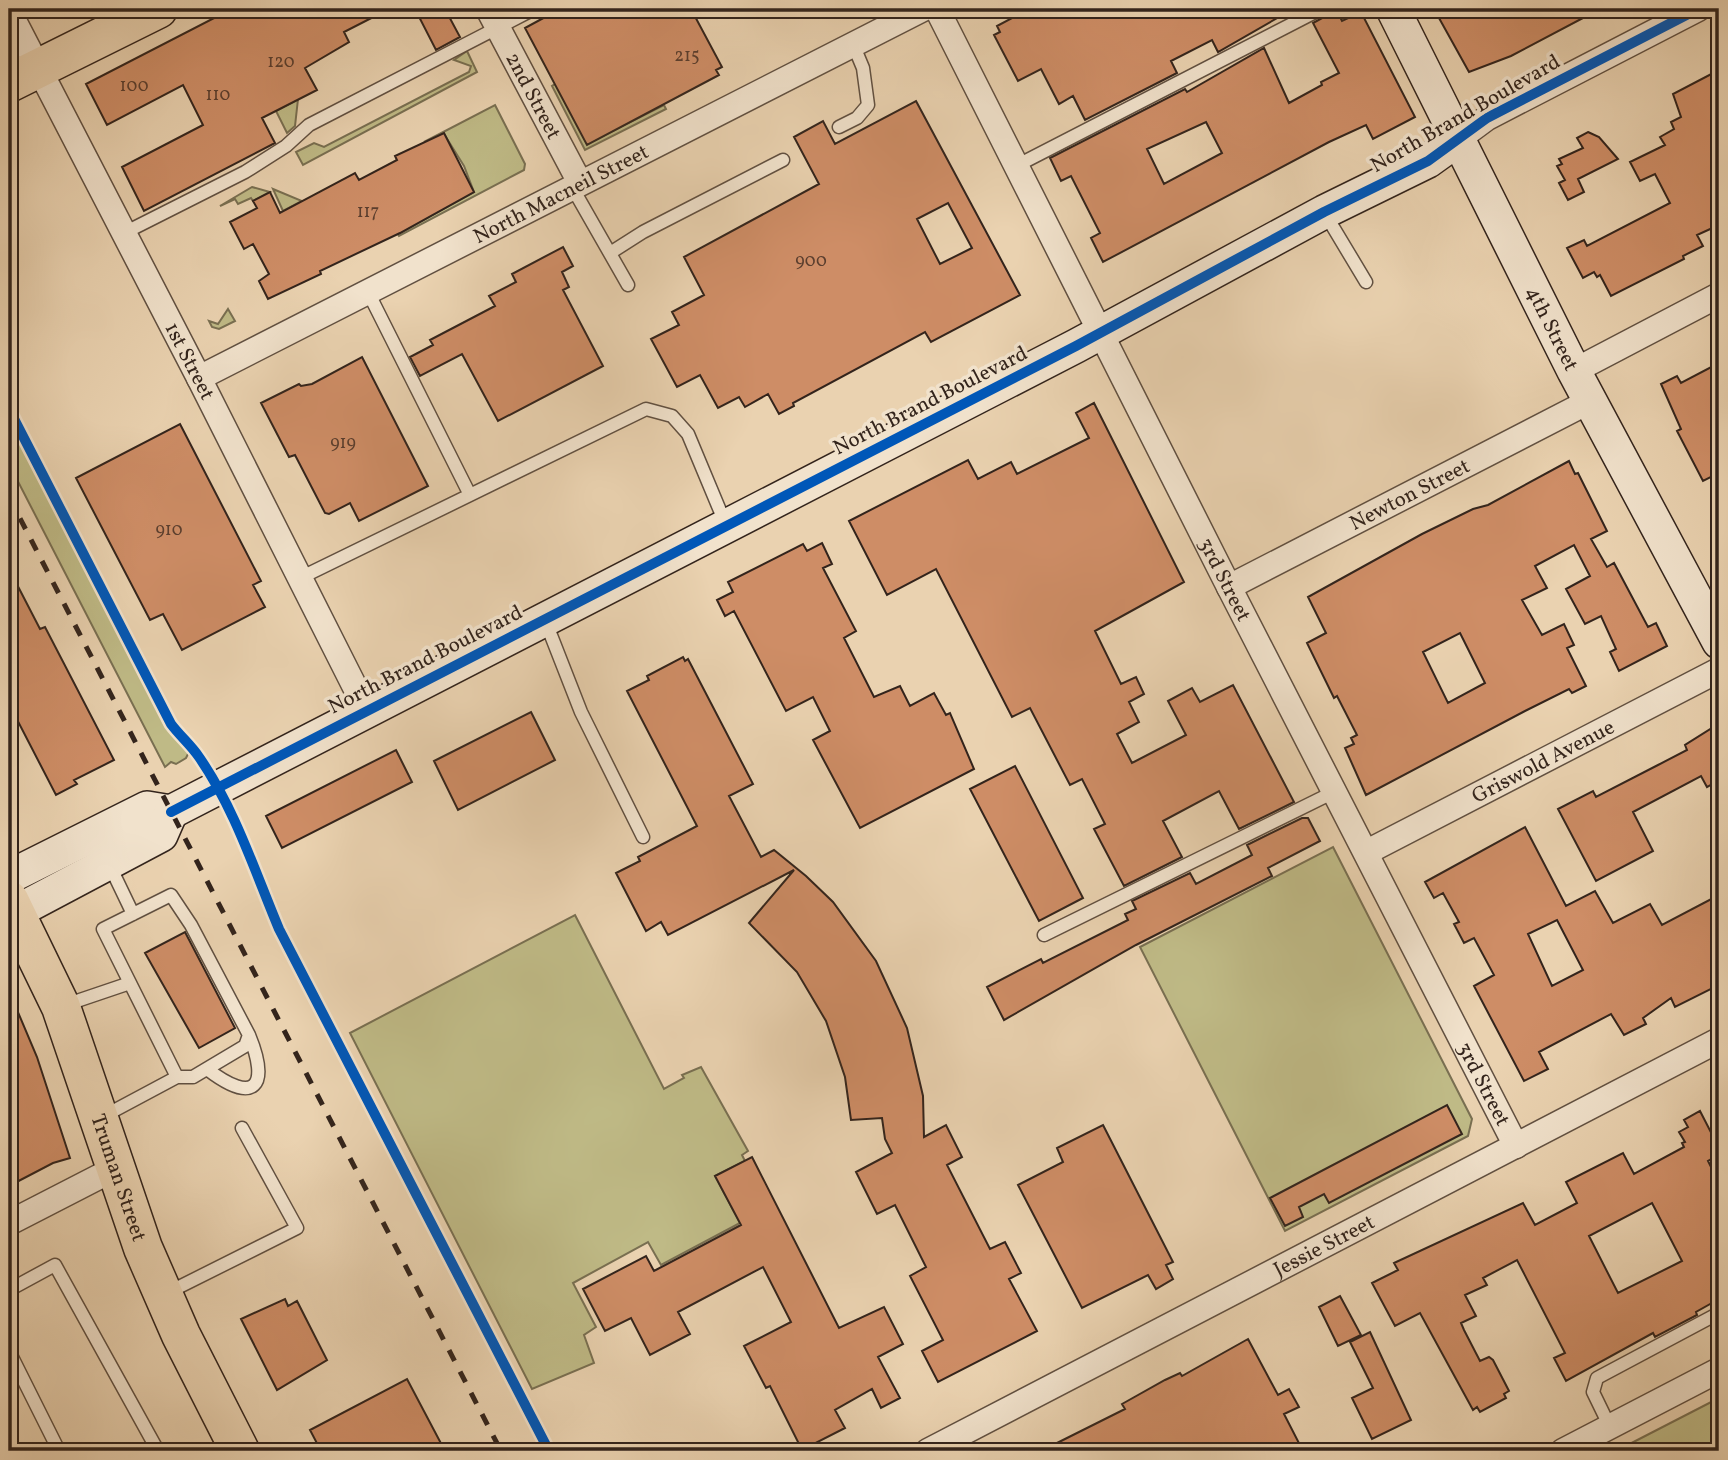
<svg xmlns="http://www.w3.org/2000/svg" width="1728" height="1460" font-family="Vollkorn,serif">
	<rect width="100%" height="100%" fill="#ead2b0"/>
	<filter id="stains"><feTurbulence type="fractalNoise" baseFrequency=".00286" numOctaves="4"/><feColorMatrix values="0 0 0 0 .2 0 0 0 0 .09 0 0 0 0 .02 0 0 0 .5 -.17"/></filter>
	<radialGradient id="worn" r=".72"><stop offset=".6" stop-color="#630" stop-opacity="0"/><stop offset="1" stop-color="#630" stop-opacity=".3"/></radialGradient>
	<path fill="#bfba86" stroke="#796f51" stroke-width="2" d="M467,51L477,72L303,165L296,152L314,143L324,147L469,72L471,66L454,60Z
		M557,83L587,144L664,105L666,109L585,150L552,86Z
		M298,99L295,126L287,133L276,111Z
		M495,105L525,164L524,170L399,236L391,222L400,233L474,192L464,166L444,134L424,142Z
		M252,187L270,192L253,201L251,198L238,204L235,199L220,206Z
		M273,189L302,201L283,211Z
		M228,309L235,321L219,329L212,327L209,321L218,324Z
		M9,417L166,721L190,750L186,758L176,764L171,762L165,767L9,464Z
		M1333,847L1472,1119L1468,1136L1285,1231L1140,947Z
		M575,915L664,1089L684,1078L682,1075L701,1067L748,1151L742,1155L745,1161L715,1176L740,1223L661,1265L648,1242L573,1283L596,1327L584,1335L594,1363L532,1389L350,1033Z
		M1719,1398V1451H1616Z"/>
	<path fill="#ce8d66" stroke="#33241c" stroke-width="2" fill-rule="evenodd" d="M220,9H389L344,32L349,42L305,68L317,90L262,118L275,143L144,211L122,167L203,125L183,85L107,125L86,84L222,14Z
		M415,9H445L460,37L436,50Z
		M546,9H691L722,67L716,70L719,75L587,145L525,28L549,15Z
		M1029,9H1187L1190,16L1203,9H1293L1218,52L1212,40L1171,61L1177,73L1085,120L1073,96L1059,104L1041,69L1018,81L994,35L1000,32L997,26Z
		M1330,9H1336L1342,21L1361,12L1415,117L1373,139L1366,125L1329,142L1103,262L1091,238L1100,233L1071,176L1061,181L1050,158L1185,89L1187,92L1264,48L1289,103L1322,85L1321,82L1339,73L1313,23L1326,16ZM1206,122L1222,153L1164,184L1147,149Z
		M1434,9H1600L1511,56L1469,72Z
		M1719,70V139L1714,141L1719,151V225L1697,235L1703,246L1683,256L1684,259L1611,296L1600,275L1597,277L1594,272L1583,278L1567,248L1584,240L1587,246L1670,203L1655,174L1640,181L1630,162L1665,145L1660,137L1674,129L1671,122L1681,117L1673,94Z
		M916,101L1020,295L931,342L925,332L793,403L794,406L779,414L768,394L745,407L739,397L718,408L700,375L677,387L651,339L679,325L672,312L704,295L684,257L819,184L794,137L823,121L835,144ZM948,203L972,248L940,264L917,219Z
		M1588,132L1599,137L1618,159L1578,179L1584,192L1568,200L1559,183L1565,180L1557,166L1562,164L1559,159L1583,148L1577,138Z
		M444,133L474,192L400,233L320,271L321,274L268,299L259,281L269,274L253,244L244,249L230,222L257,208L253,201L270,192L280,213L355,173L359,180L397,160L395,156Z
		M563,247L573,266L562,272L569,287L563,290L603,366L498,421L462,354L420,376L410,357L433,345L430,340L495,306L489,296L516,282L512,274Z
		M362,357L428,486L359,521L350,503L329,514L325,513L295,455L289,457L261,403L299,384L301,386L312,384Z
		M1719,363V473L1703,481L1677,431L1681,429L1661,384L1677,376L1681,383Z
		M1094,403L1184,582L1095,631L1121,684L1136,677L1144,694L1129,702L1139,722L1117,734L1132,763L1186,735L1168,701L1192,688L1200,702L1233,685L1294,802L1239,829L1219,791L1163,821L1182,857L1124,886L1094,829L1105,824L1082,779L1070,785L1030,708L1012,717L936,569L887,595L849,521L968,460L978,479L1011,462L1017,474L1089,438L1076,413Z
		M180,424L261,581L253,585L265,607L182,650L163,614L150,620L76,478Z
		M1569,461L1575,474L1578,473L1607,531L1591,539L1607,567L1614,563L1648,627L1656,623L1667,646L1619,671L1610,652L1616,649L1601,616L1585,624L1566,589L1590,576L1574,545L1535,566L1547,588L1522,600L1542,635L1564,624L1574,645L1567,648L1586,686L1572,693L1569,689L1525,711L1366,795L1345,748L1354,744L1351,738L1357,735L1337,696L1334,698L1307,643L1326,633L1308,597L1422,534L1473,509L1488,505ZM1460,633L1485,683L1448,703L1423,652Z
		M822,543L832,564L823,568L856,631L844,638L874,697L900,686L910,706L934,693L946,715L950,713L974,769L860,828L813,740L830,731L813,697L786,711L734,611L725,616L717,600L733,592L728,582L803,544L807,551Z
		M9,569L40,629L45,627L114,760L74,780L77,784L56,795L9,704Z
		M683,657L685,661L688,659L753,784L729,796L761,857L774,850L806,876L833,902L876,961L907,1028L923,1096L924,1137L946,1125L962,1157L947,1165L990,1249L1005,1242L1021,1273L1009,1279L1037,1331L938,1382L922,1351L943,1340L910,1276L926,1267L895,1205L877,1214L856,1172L892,1153L885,1139L882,1118L851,1120L845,1077L826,1021L797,972L749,923L794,870L668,935L661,922L646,931L616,873L640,861L638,857L697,826L627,691L649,680L647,676Z
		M531,712L555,760L458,810L434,761Z
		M1712,728L1719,742V780L1707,787L1701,776L1633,812L1653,851L1596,881L1558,809L1593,791L1596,797L1658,765L1687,750L1685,745Z
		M396,750L412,782L282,848L266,816Z
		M1015,766L1083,898L1039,921L970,789Z
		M1302,818H1308L1320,841L1268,868L1272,876L1136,945L1004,1020L987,987L1041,959L1043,963L1128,920L1125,914L1136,909L1132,901L1190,873L1196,884L1252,855L1247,845Z
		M1525,827L1566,906L1595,891L1613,923L1650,904L1662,925L1719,895V985L1675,1007L1671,998L1643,1018L1646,1024L1624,1035L1611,1014L1539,1052L1548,1069L1524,1081L1474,986L1494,975L1474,938L1464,943L1454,924L1459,922L1443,893L1434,898L1425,882ZM1557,920L1583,970L1552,986L1528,934Z
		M185,932L235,1028L199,1048L145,953Z
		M9,991L37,1057L70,1158L53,1163L9,1186Z
		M1447,1105L1462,1134L1329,1203L1324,1194L1299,1207L1303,1217L1285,1226L1270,1198Z
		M1700,1111L1719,1148V1155L1708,1161L1719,1183V1299L1696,1312L1697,1315L1655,1337L1653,1333L1566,1381L1554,1358L1565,1353L1517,1260L1483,1278L1487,1285L1465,1295L1476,1316L1461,1323L1464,1330L1480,1361L1489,1357L1493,1360L1509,1391L1504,1394L1506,1398L1480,1412L1477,1407L1473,1410L1420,1313L1395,1326L1372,1283L1398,1270L1394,1263L1523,1203L1535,1225L1577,1203L1566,1182L1623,1153L1634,1174L1684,1147L1682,1143L1685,1142L1679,1132L1688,1127L1684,1120ZM1652,1203L1682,1261L1618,1293L1589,1236Z
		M1103,1125L1173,1262L1166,1265L1173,1279L1156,1289L1148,1275L1082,1308L1018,1185L1063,1162L1057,1148Z
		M752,1157L839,1328L884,1307L903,1344L878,1357L900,1398L881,1408L872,1389L835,1410L845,1428L802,1450L770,1386L766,1388L744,1346L791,1322L763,1267L678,1312L690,1334L650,1355L631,1318L605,1331L583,1289L646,1256L654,1271L741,1225L715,1176Z
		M1340,1296L1361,1335L1338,1346L1319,1307Z
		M285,1299L288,1306L297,1301L327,1360L277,1390L241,1319Z
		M1370,1332L1411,1420L1372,1439L1352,1398L1373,1388L1350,1342Z
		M1248,1339L1278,1395L1289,1389L1299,1407L1284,1414L1303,1451H1041L1125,1409L1122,1404L1165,1380L1180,1373L1182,1376Z
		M407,1379L445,1451H321L310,1430Z"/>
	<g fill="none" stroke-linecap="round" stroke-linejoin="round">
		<g stroke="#615041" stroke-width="15">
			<path id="lane" d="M839,127L857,118L868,105L863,68L853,44
				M1018,165L1321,9
				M572,187L628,285
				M1324,212L1366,282
				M124,233L245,172L286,146L309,125L534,9
				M610,253L643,232L783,160
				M368,292L470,495
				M300,578L646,409L672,416L688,434L726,525
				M545,620L581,712L643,837
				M109,864L133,914
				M1044,935L1336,791
				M65,1005L130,983
				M207,1069C255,1106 270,1086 249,1035
				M104,1116L177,1077H193L245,1046L249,1035L191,925L171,895L103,929L177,1077
				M9,1290L55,1265L158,1451
				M167,1293L297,1228L242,1128
				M9,1351L59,1451
				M1610,1427L1593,1392L1597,1378L1719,1313"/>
		</g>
		<g stroke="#615041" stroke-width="27">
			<g id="street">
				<path id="s1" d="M488,9L580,183"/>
				<path id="s2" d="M937,9L1229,587L1516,1146"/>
				<path id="s3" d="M9,11L199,378L367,711"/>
				<path d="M1460,138L1487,118L1698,9"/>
				<path d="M1574,371L1719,295"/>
				<path id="s4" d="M199,378L923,9"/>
				<path id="s5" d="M1229,587L1590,401"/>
				<path id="s6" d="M1367,852L1719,670"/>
				<path d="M9,1223L116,1168"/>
				<path id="s7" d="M928,1451L1719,1040"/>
				<path d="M1563,1451L1719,1370"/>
			</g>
		</g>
		<g stroke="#33241c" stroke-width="36">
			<g id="secondary">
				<path id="s8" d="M1393,9L1574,371L1719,642"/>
				<path d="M171,812L1076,346L1324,212L1428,161L1460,138"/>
				<path d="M9,877L147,808L171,812"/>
				<path d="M14,913L161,835L171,812"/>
			</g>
		</g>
		<g stroke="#33241c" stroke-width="41">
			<g id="primary">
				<path d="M9,83L158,9"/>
				<path id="s9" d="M9,900L61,1007L143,1248L181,1335L240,1451"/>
			</g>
		</g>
		<use href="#lane" stroke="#f1e2cc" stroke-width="12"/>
		<use href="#street" stroke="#f1e2cc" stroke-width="24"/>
		<use href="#secondary" stroke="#f1e2cc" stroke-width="33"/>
		<use href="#primary" stroke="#ead2b0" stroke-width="38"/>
		<path stroke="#33241c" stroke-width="5" stroke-dasharray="12 12" stroke-linecap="butt" d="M9,497L501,1451"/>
		<g stroke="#f1e2cc" stroke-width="15">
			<path id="cycleway" d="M9,409L171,724C180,736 191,745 199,757C235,809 255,872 279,929L549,1451
				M171,812L1076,346L1324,212L1428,161L1487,118L1698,9"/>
		</g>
		<use href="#cycleway" stroke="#0057b8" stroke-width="10"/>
	</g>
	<g text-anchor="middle" stroke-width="7" stroke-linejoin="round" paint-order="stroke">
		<g font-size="18" fill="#5a3e2e">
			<text x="687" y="61">215</text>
			<text x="281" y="67">120</text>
			<text x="134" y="91">100</text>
			<text x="218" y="100">110</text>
			<text x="368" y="217">117</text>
			<text x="811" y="266">900</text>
			<text x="343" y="448">919</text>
			<text x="169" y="535">910</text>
		</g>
		<g font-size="21" fill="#33241c" stroke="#f1e2cc">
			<text dy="7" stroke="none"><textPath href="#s1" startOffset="98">2nd Street</textPath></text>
			<text transform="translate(1465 113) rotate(-30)" y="7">North Brand Boulevard</text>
			<text dy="7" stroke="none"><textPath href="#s4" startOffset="406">North Macneil Street</textPath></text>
			<text dy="7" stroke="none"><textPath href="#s8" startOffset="357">4th Street</textPath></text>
			<text dy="7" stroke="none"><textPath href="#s3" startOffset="394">1st Street</textPath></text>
			<text transform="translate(930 400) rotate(-27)" y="7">North Brand Boulevard</text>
			<text dy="7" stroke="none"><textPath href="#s5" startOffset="203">Newton Street</textPath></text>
			<text dy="7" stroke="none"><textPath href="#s2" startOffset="639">3rd Street</textPath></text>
			<text transform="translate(425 659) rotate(-27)" y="7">North Brand Boulevard</text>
			<text dy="7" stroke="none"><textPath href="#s6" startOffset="198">Griswold Avenue</textPath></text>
			<text dy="7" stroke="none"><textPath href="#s2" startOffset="1206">3rd Street</textPath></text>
			<text dy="7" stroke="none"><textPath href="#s9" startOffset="299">Truman Street</textPath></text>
			<text dy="7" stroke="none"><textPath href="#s7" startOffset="446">Jessie Street</textPath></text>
		</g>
	</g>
	<rect width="1728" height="1460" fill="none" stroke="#ead2b0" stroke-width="35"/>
	<rect x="10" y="10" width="1707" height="1439" fill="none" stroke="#33241c" stroke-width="3.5"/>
	<rect x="18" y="18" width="1693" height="1425" fill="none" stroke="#33241c" stroke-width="2"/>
	<rect width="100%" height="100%" filter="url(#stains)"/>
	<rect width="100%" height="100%" fill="url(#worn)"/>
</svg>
